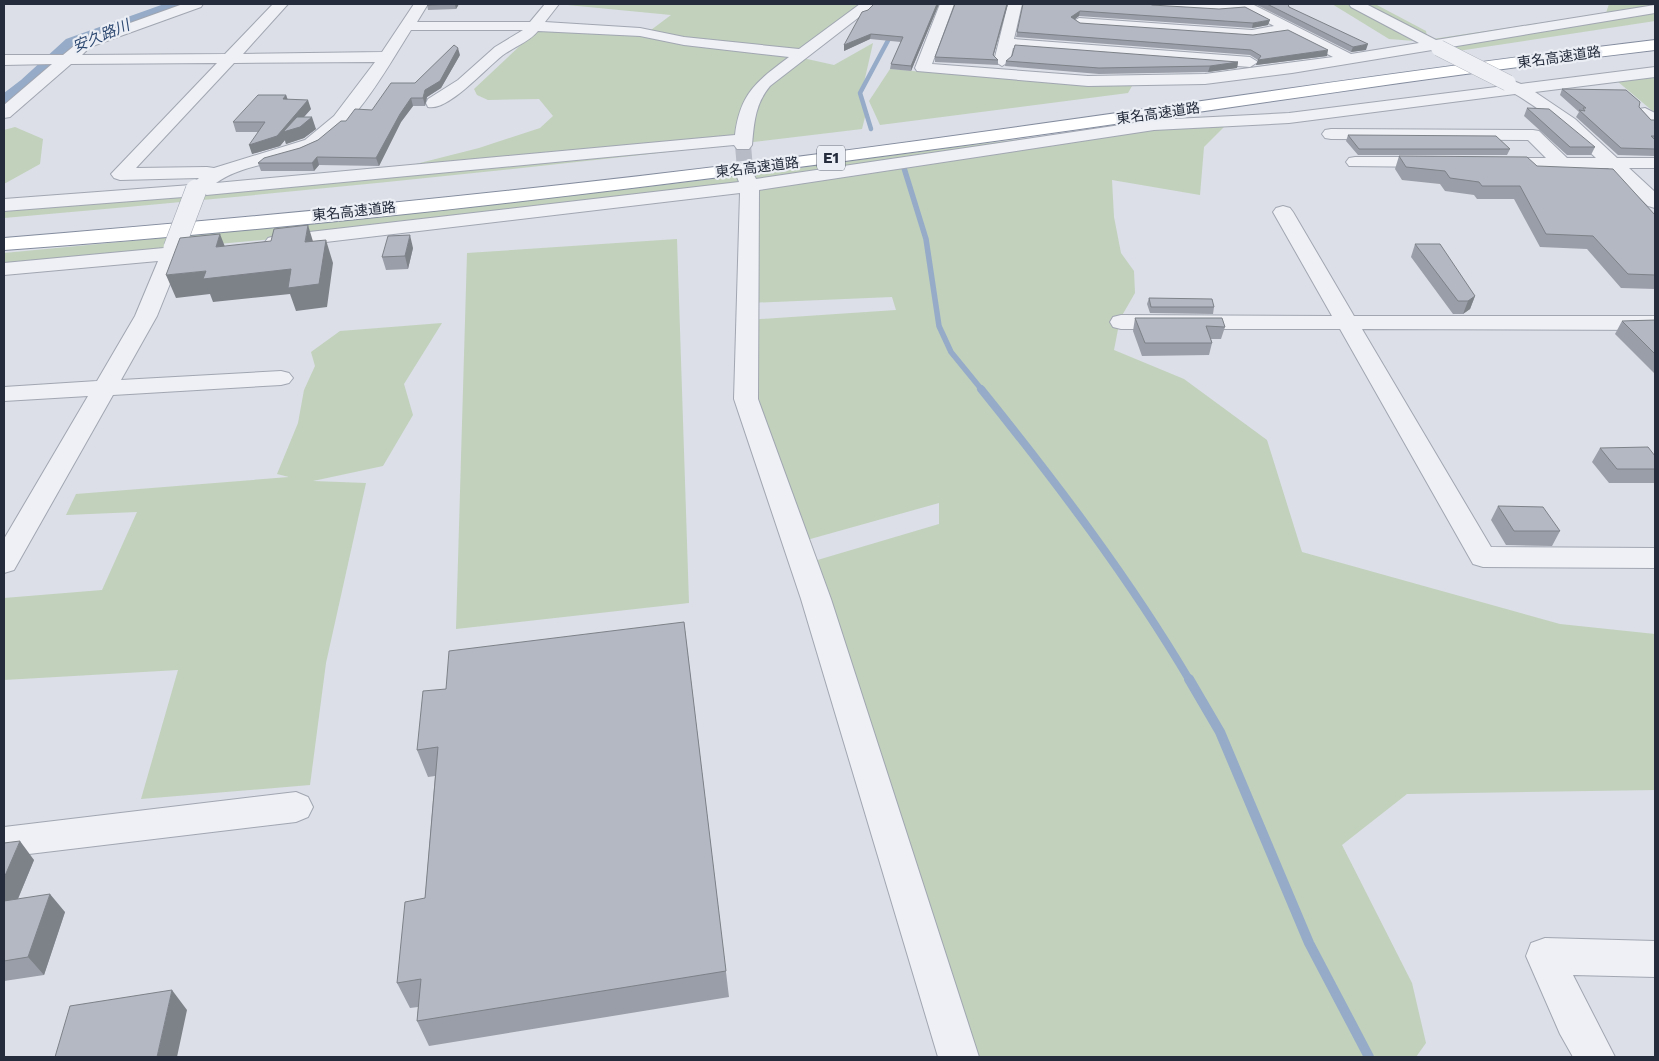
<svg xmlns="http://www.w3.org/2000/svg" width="1659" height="1061" font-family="'Work Sans','Noto Sans JP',sans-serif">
	<rect width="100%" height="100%" fill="#dcdfe7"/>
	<path fill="#c1d1bc" d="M557,4H863L858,12L798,57L834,65L873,43L861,96L866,113L862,129C577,164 290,193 4,218V208L176,195L404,167L479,148L540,128L553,116L539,99L488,100L477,95L474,89L541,26L647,33L671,15Z
		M1332,4H1375L1426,31L1428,42L1389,39Z
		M1609,4H1655V21L1458,51L1433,39L1606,13Z
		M890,69L924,72L1132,86L1128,93L880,125L869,101Z
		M1655,77V113L1617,81Z
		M1227,124L1204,147L1200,195L1112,180L1114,217L1121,253L1134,271L1135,293L1120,319L1114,350L1184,379L1267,440L1302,552L1560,624L1655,634V790L1407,794L1342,845L1412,983L1426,1043L1416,1057H959L804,564L939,524V503L796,543L746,399L747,320L896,310L892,297L747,303L750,186L422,225L4,264V253C238,231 471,208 705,180C878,160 1052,127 1227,124Z
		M15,127L43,139L40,164L4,184V130Z
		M677,239L689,603L456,629L467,253Z
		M442,323L404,384L413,415L383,466L313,481L366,483L326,663L310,785L141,799L178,670L4,680V598L102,590L137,512L66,515L76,494L289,477L277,474L298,423L304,390L315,366L311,352L340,331Z"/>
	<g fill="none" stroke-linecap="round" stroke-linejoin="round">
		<path stroke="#95abc8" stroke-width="4.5" d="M871,129L860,93L892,33"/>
		<path stroke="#95abc8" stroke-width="5.5" d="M904,168L926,239L939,326L951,352L982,390"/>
		<path stroke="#95abc8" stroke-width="8" d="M981,389C1056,482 1129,578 1190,681"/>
		<path stroke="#95abc8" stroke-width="10" d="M1189,679L1220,732L1309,943L1369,1057"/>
		<path fill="#95abc8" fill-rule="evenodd" d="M164,4H196L193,9L84,49L39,92L14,111L4,113V93L21,80L66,39Z"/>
		<path stroke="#b7bbc5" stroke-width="16" stroke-dasharray="16 8" stroke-linecap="butt" d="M743,145L745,169"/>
		<path stroke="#b7bbc5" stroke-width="21" stroke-dasharray="21 11" stroke-linecap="butt" d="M745,168L746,177"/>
		<g stroke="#a1a6b1" stroke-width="2">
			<path id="minor" d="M183,4H203L201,7L90,47L82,55L225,54L273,4H288L243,54L382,52L414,4H428L417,22H530L545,4H559L545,22L640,28L684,37L799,49L860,4H876L770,86C755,104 754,123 752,145L749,149H737L734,145L196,196L4,211V199L191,185L199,178L120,180L114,178L111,174L217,63L71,64L10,117L4,118V105L52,64L4,65V55H63L80,41ZM411,30H523L495,47L458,80L428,99L426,103L428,107C449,112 489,64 506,53C518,45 530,41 538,31L640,36L684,45L789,57C757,81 740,93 735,135L216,183C241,165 274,164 302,154C350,138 385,71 411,30ZM375,62L334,116L305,140L214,168L207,167L136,168L234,63Z
				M940,4H954L932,64L1088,76L1205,74L1333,57L1287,33L1252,38L1079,26L1072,22L1079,18L1252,30L1274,26L1244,10L1218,12L1151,8L1144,4H1252L1351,54L1419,43L1351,7L1349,4H1366L1436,40L1655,5V13L1445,48L1438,52L1432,50L1292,73L1205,84L1088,86L917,71L915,68Z
				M1008,4H1022L1014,39L1250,57L1258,62L1250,67L1013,48L1010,61L1002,66L994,61Z
				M1655,67V77L1535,92L1575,119L1617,158H1655V168H1629L1655,192V208L1648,206L1608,168H1497L1491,167L1488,163L1491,159L1497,158H1546L1528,140L1331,139L1325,138L1322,134L1325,130L1331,129L1533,130L1539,131L1567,158H1596C1571,134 1546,112 1515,94L1289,123L1154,130L759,190L758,399L831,599L979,1057H938L801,599L734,399L740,193L275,248L268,246L265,242L268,238L275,236L739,182L737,177L739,173H753L756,179L1154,120L1289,113L1504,86L1505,82L1511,80L1521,84Z
				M1645,108L1655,113V127L1649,126L1637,113L1639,109Z
				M1355,157H1434L1440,158L1443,162L1440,166L1434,167L1349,166L1346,162L1349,158Z
				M1283,206L1290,208L1293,212L1354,316H1655V330L1362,329L1491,547L1655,548V568L1483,567L1473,564L1340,329H1121L1113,327L1110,322L1113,317L1121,315L1332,316L1273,212L1276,208Z
				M174,242L183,247L203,245L210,247L213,251L210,255L180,259L157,316L121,380L281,371L289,373L293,378L289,383L281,385L113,395L14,570L4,573V539L88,396L4,401V387L97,381L135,316L158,261L4,275V263L164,248L167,244Z
				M296,792L308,797L313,807L308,817L296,822L4,857V827Z
				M1545,938L1655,941V977L1573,975L1615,1057H1573L1560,1034L1526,956L1531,943Z"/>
		</g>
		<g stroke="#838c9e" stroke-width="2">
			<path id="highway" d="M1655,40V50C1414,78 1175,117 935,149C625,191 315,228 4,250V238C276,216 548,189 819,154C1098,118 1376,73 1655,40Z"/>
		</g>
		<use href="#minor" fill="#eef0f5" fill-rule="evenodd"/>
		<use href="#highway" fill="#fff" fill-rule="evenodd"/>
		<g stroke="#a1a6b1" stroke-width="17" stroke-linecap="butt">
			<path id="minor-bridge-far1" d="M1439,48L1508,83"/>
		</g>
		<g stroke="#a1a6b1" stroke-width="22" stroke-linecap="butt">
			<path id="minor-bridge" d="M174,248L196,190"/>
		</g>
		<use href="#minor-bridge-far1" stroke="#eef0f5" stroke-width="16"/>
		<use href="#minor-bridge" stroke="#eef0f5" stroke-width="21"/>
	</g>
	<path fill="#9a9ea8" d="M428,4H459L456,9L428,10L427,5Z
		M874,4H939L911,71L890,69L891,64L901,42L870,39L844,51L868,10Z
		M955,4H1008L993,56L998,60V65L935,62V57Z
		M1023,4L1152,5L1268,25L1252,28L1079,16L1074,20L1080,23L1327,56L1256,65L1258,60L1250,55L1016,37Z
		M1255,4H1288L1289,7L1366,50L1351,52Z
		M460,55L441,88L427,97L425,106H413L401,122L379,166L319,165L314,171H261L258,163L300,148L318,140L346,121L372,110Z
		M1006,61L1238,62L1237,68L1208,72L1099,74L1005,66Z
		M1562,89L1639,107L1651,120H1655V156L1618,155L1576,117L1579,112L1560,95Z
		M286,95L288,100L311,109L304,117L316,129L304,138L286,144L285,140L280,146L252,154L258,132H236L233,122Z
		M1527,108L1595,147L1591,155H1567L1524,116Z
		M1348,135L1510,149L1507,155H1358L1346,141Z
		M1399,156L1537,166L1655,215V289L1621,288L1587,249L1540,247L1514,199H1477L1474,195L1445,191L1440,184L1402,180L1395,169Z
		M1415,244L1475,296L1470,309L1463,314H1453L1411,257Z
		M413,248L408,269L386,270L382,257Z
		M1149,298L1214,307L1213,314L1150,313L1147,304Z
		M1135,318L1225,327L1221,339H1211L1212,343L1209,355L1142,356L1133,331Z
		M1655,320V374L1615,334L1622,321Z
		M1600,448L1655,456V483H1609L1592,462Z
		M1498,506L1560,531L1552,546L1506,545L1491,520Z
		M684,622L729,997L429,1046L417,1021L418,1007L410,1008L397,983L425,898L435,776L428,777L417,750L446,689Z
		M4,843L34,860L18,899L65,912L44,975L4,981Z"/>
	<path fill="#7d8188" d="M455,4H459L456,9Z
		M937,4H939L911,71V66Z
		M1007,4H1008L992,61L993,55Z
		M1080,11L1079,16L1070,23L1071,17Z
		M1270,20L1268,25L1252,28L1253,23Z
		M871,34L870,39L844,51V45Z
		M1368,44L1366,50L1351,52L1353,47Z
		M458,48L460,55L441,88L427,97L425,106L423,98L425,90Z
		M1328,50L1327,56L1256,65L1258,60Z
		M1238,62L1237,68L1208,72L1210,66Z
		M286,95L289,104L283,99Z
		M411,98L413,106L401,122L379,166L376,158L400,114Z
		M308,100L311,109L294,128L312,117L316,129L304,138L286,144L285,140L280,146L252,154L249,145Z
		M317,157L319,165L314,171L312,163Z
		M308,225L315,248L305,242Z
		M220,234L229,257L216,247Z
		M410,235L413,248L408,269L405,256Z
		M326,240L333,263L327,307L296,311L290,294L213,302L210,294L176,298L166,275L206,271L291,269Z
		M1475,296L1470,309L1463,314L1468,301Z
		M20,841L34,860L9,920L4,914V878Z
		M50,894L65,912L44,975L28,957Z
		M172,990L187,1010L177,1057H157Z"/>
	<path fill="#b3b8c3" stroke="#7d8188" d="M428,4H455L427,5Z
		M874,4H937L911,66L891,64L903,37L871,34L844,45L862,12L868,10Z
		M955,4H1007L993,55L998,60L935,57Z
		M1023,4H1150L1152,5L1219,9L1245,7L1270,20L1253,23L1080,11L1071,17L1080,23L1253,35L1288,30L1328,50L1258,60L1261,56L1251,50L1017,32Z
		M1267,4H1288L1289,7L1368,44L1353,47Z
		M454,45L458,48L440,81L425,90L423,98H411L400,114L376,158L317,157L312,163H258L264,158L300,148L318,140L341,121H346L355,109L372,110L391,83H415Z
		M1015,45L1238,62L1210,66L1099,68L1006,61L1012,56Z
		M1562,89L1626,90L1640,102L1639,107L1651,120H1655V136H1651L1655,140V149L1621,148L1579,110L1585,111L1583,108H1586Z
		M258,95H286L283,99L308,100L277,136L249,145L265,122H233Z
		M1527,108L1549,109L1595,147H1570Z
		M297,117H312L300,127L283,132Z
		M1348,135L1496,136L1510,149H1359Z
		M1399,156L1527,157L1537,166L1613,169L1655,215V275L1628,274L1593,236L1546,234L1520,186H1482L1479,182L1450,178L1445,171L1406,167Z
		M308,225L305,242L326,240L319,284L288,288L291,269L203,279L206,271L166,275L180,238L220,234L216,247L271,241L274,229Z
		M410,235L405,256L382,257L388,236Z
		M1415,244H1440L1475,296L1468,301H1458Z
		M1149,298L1212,299L1214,307H1151Z
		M1135,318H1222L1225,327L1206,326L1212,343H1145Z
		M1655,320V354L1622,321Z
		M1648,447L1655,456V469H1617L1600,448Z
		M1498,506L1543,507L1560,531H1514Z
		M684,622L726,971L417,1021L421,979L397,983L405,902L425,898L438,747L417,750L423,691L446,689L449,651Z
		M20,841L4,878V843Z
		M50,894L28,957L4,961V901Z
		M172,990L157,1057H55L70,1006Z"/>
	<g text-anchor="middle" stroke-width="4.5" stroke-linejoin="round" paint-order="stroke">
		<g font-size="14" fill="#252d3d" stroke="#ebeef4">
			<text transform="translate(1559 57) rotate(-8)" y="5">東名高速道路</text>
			<text transform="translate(1158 113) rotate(-8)" y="5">東名高速道路</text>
			<text transform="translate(757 167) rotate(-7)" y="5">東名高速道路</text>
			<text transform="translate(354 211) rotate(-6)" y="5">東名高速道路</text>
		</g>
		<g font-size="15" font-style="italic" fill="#2e4972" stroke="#ebeef4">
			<text transform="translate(101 36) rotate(-23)" y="5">安久路川</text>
		</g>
		<rect fill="#ebeef4" stroke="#606774" stroke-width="1" x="817" y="145.5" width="28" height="25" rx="4"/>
		<g font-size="15" font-weight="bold" fill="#252d3d">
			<text x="831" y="163">E1</text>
		</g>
	</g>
	<rect width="1659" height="1061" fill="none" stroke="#252d3d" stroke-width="10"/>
</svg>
